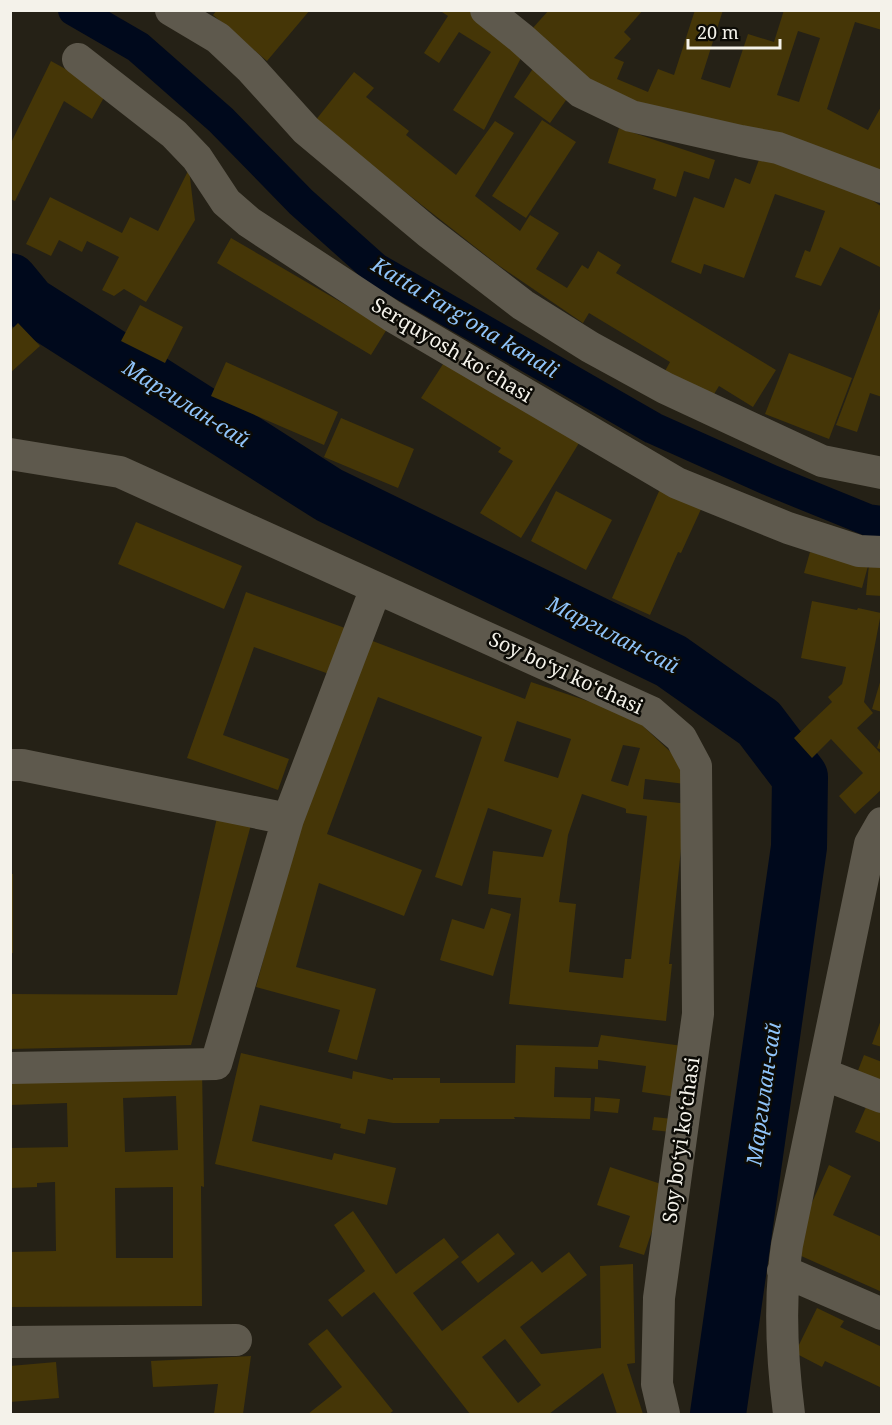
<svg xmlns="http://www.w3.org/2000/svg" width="892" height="1425" font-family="'Noto Serif',serif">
	<rect width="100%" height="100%" fill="#252116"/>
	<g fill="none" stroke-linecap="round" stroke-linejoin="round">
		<path stroke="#00091c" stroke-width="32" d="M74,10L138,47L221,120L301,202L376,269L653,428L772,481L868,520L882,522"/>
		<path stroke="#00091c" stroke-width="56" d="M10,281L29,304L329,495L671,661L759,723L800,777L799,847L718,1414"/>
	</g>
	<path fill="#453607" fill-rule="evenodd" d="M217,10H310L267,61L213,15Z
		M439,10H470L523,54L484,130L453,110L491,52L459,32L439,63L424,53L448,16Z
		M549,10H643L624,32L631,39L614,58L624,62L617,79L648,92L658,69L674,75L695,10H723L701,79L730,88L748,34L774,42L784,10H882V30L855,22L827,109L868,130L882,105V183L589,89L531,30ZM798,31L820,38L799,102L777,95Z
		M51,61L107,92L92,119L64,101L15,201L10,199V145Z
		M534,67L571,93L550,123L514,97Z
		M354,72L374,88L366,97L409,131L406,135L456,175L495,121L514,133L475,196L520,231L530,215L559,233L536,269L567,288L582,265L588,269L598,251L621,265L616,273L776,370L753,407L719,386L711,399L665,371L670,362L589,313L583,323L498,265L315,121Z
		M542,120L576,142L526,218L492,196Z
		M619,128L715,160L709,179L684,171L676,197L653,189L656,179L608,163Z
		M760,157L865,195L882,207V268L840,247L821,286L795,277L805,250L810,252L825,211L775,194L744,278L704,264L701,274L671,262L694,197L724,208L735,178L750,184Z
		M189,169L195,220L146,302L124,289L114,296L102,290L119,257L87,241L82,252L59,240L51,256L26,244L50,197L122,233L130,217L158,231Z
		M231,238L387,329L371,355L217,263Z
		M140,305L183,327L165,363L121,341Z
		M881,306L882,397L870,393L857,432L836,425Z
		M18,323L40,346L10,373V331Z
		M789,353L852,378L829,439L765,414Z
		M445,361L579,443L521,538L480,513L513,461L498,452L501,448L421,398Z
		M226,362L338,412L324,445L211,396Z
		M341,418L414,449L398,488L324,457Z
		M660,489L702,507L681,553L678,552L650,615L612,598Z
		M556,491L612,520L586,570L531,541Z
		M136,522L242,566L224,609L118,564Z
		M810,552L868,566L862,588L804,573Z
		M869,564L882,565V596L866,595Z
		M246,592L345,628L329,674L254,647L223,735L289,759L278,790L187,758Z
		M812,601L857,610L858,608L881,613L864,702L873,713L857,728L882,755V789L855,814L839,796L863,773L831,739L812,758L794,738L832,702L828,697L842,684L846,667L801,658Z
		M370,640L525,699L531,682L644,720L643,726L677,758L685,784L645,779L643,799L689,804L684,820L669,964H672L666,1021L509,1004L521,898L488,894L493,851L543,857L552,830L488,808L462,886L435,877L482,737L378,697L327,834L422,870L404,916L319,883L296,967L376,989L357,1060L328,1052L340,1010L256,987L287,871L283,870ZM517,721L571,739L558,778L504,761ZM623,745L640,748L628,786L611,781ZM582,794L624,808L626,809V813L647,816L631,959H625L623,978L569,972L576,904L559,902L568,835Z
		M881,679H882V712L872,709Z
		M881,736H882V750L877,748Z
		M218,813L252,821L191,1045L10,1049V994L177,995Z
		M10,874H13V953H10Z
		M491,908L511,914L493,976L440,960L452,919L484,929Z
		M881,1020H882V1047L872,1044Z
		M601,1035L683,1046L677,1097L642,1092L646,1066L598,1060V1069L555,1067L554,1097L591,1098L590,1119L514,1117L515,1119H440L439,1123H393L368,1119L365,1134L340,1128L341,1124L260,1105L252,1141L332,1160L334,1153L396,1168L387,1205L215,1164L241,1053L352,1079L353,1071L393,1080V1078H440V1083H515L516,1045L598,1047Z
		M864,1055L882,1062V1091L854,1081Z
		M202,1069L204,1187L201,1186L202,1306L10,1307V1252L56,1251L55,1182L37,1183V1187L10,1188V1148L68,1147L67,1103L10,1105V1070ZM176,1096L178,1150L125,1152L123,1098ZM173,1187V1258H116L115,1188Z
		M595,1097L620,1099L618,1113L594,1111Z
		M870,1098L882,1103V1143L855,1132Z
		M654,1117L673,1119L671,1132L652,1130Z
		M829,1165L851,1176L833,1215L882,1237V1292L790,1251Z
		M610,1167L667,1186L644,1255L619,1247L630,1216L597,1205Z
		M353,1211L396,1274L444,1238L459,1257L413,1293L442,1331L532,1261L542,1273L569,1252L587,1275L520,1327L541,1354L601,1348L600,1266L633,1264L635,1363L627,1364L643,1414H617L603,1373L549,1414H470L374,1292L342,1317L328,1300L365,1271L334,1225ZM505,1339L541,1385L518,1403L482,1357Z
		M498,1233L515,1254L478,1283L461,1262Z
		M817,1308L844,1321L840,1327L882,1347V1388L825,1361L822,1367L795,1353Z
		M327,1329L393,1411L389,1414H308L342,1387L308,1344Z
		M251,1356L243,1414H214L218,1384L153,1387L151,1361Z
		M56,1362L59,1398L10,1402V1366Z"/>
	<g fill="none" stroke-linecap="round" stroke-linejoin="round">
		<path stroke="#5e594d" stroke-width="32" d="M171,10L218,38L250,68L306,130L428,232L523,305L590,347L665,388L822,461L882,473
			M486,10L521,38L581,92L631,116L741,141L778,148L882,187
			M78,59L174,134L197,158L226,202L249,222L392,316L677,483L788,528L859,551L882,552
			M10,454L120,472L651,712L681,738L696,766L698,1014L659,1298L657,1384L664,1414
			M10,765H22L288,819
			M10,1068L216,1064L288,819L376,588
			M823,1074L882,1097
			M783,1271L882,1314
			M10,1342L236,1340
			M789,1414C782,1360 779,1299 787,1245L870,844L882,823"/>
	</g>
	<g text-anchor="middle" stroke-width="5" stroke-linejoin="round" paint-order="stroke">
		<g font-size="20" fill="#f4f2ea" stroke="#0c0b06">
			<text transform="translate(452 350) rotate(31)" y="7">Serquyosh koʻchasi</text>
			<text transform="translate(566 673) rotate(25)" y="7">Soy boʻyi koʻchasi</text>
			<text transform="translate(681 1140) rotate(-82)" y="7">Soy boʻyi koʻchasi</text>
		</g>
		<g font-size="21" font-style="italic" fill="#90c4fa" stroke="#0c0b06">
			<text transform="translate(465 318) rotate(31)" y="7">Katta Farg'ona kanali</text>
			<text transform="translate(186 404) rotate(32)" y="7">Маргилан-сай</text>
			<text transform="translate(613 635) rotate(27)" y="7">Маргилан-сай</text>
			<text transform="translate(764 1094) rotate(-82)" y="7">Маргилан-сай</text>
		</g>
	</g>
	<rect width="892" height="1425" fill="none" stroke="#f4f2ea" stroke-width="24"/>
	<path d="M688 39v9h92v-9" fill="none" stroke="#f4f2ea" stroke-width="3"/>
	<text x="697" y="39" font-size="18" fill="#f4f2ea" stroke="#0c0b06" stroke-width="4.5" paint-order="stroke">20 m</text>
</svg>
